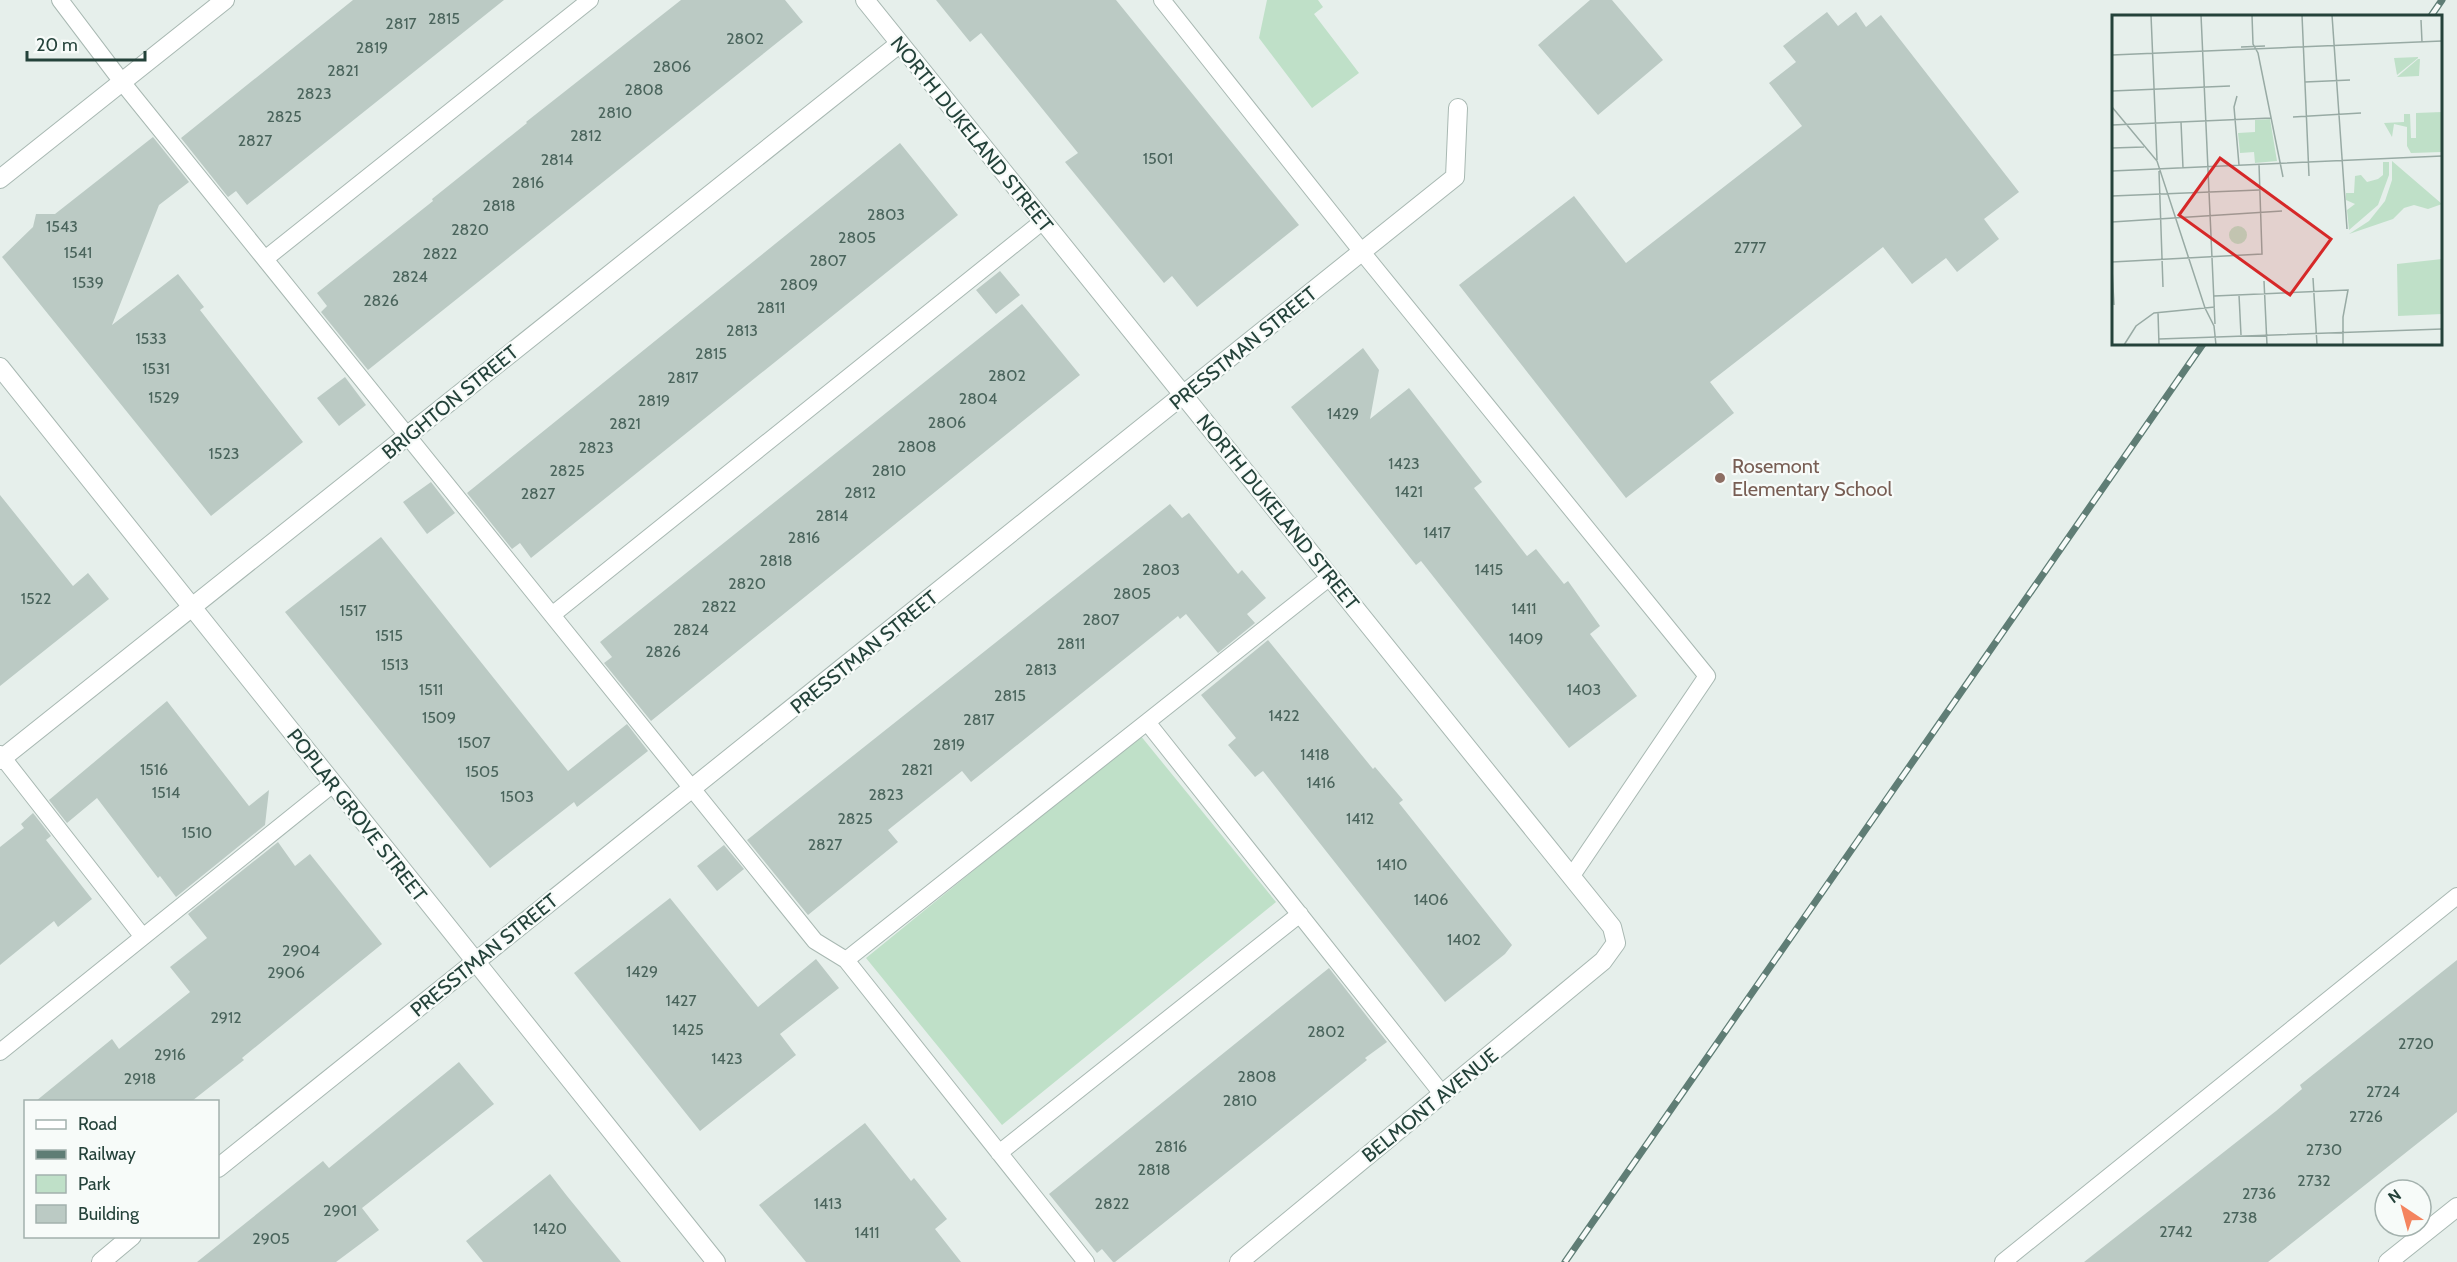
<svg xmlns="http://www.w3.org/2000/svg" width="2457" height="1262" font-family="Cabin,sans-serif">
	<rect width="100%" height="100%" fill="#e6efeb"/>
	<path fill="#bfe0c8" d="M1267,0H1318L1323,7L1314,14L1359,73L1312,108L1259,38Z
		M1140,735L1276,902L1002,1125L866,958Z"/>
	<path fill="#bbcac4" d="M353,0H504L247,205L236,191L228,197L181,138Z
		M681,0H785L803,22L368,370L321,312L327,306L317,293L433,201L432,199L527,123L526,122Z
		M936,0H1116L1299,225L1197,307L1172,276L1164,283L1065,162L1078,153L981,33L970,42Z
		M1590,0H1612L1663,60L1598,115L1538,45Z
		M1827,12L1838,26L1856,12L1866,27L1881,15L2019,192L1984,219L1999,239L1957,272L1946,258L1912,284L1883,247L1710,382L1734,413L1626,498L1459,285L1574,196L1626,263L1802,126L1769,83L1796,62L1783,46Z
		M153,137L189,182L159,205L112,325L178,274L204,307L200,310L303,442L211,516L2,257L33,227L36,214H55Z
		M900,143L958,215L531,558L520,543L512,549L467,493Z
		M1000,271L1020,295L996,314L976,290Z
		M1022,304L1080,375L651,721L604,663L612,657L600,642Z
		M1363,348L1379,370L1370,419L1409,388L1482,482L1474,488L1527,556L1536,549L1564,584L1568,581L1600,626L1590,634L1637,696L1569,748L1421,561L1416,565L1291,407Z
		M345,377L366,405L339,426L317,398Z
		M431,482L455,513L427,534L403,502Z
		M0,495L73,586L88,573L109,599L0,686Z
		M1170,504L1182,518L1189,513L1238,574L1242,570L1266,598L1247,614L1255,623L1218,653L1186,614L1180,619L1178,616L971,782L962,771L888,830L898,842L808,915L747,840Z
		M381,537L568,771L627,724L648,751L577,807L574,802L490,868L285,612Z
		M1268,640L1373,769L1375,767L1403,800L1399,803L1512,945L1505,954L1445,1002L1263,771L1255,777L1228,745L1236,738L1201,695Z
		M167,701L249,806L269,790L265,825L176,897L160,876L158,878L97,798L67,823L49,800Z
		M33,813L51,836L46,840L92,899L58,927L54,921L0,965V847L24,828L21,824Z
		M278,842L295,866L310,854L382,944L242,1058L244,1060L192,1101H36L112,1039L119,1049L190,992L170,967L207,938L188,914Z
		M724,845L744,869L717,891L697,866Z
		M670,898L758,1007L816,959L839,988L780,1034L796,1055L700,1131L574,973Z
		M2457,960V1112L2268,1262H2084L2276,1111L2302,1089L2300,1085Z
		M1329,968L1387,1042L1365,1058L1367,1060L1115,1262H1113L1102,1249L1097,1253L1049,1194Z
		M459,1062L494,1104L362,1208L379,1230L336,1262H197L323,1161L329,1168Z
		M865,1123L911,1181L914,1178L947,1219L935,1229L961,1262H806L759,1205Z
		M550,1174L567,1196L621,1262H483L466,1241Z"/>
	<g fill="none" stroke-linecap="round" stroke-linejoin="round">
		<g stroke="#a8b8b2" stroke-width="18">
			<path id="service" d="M60,0L122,82L815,941L846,960
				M1162,0L1362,252L1707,676L1571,877
				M265,259L590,0
				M552,615L1043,221
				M1147,722L1330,577
				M0,754L143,937
				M0,1052L333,784
				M999,1153L1300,914
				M1086,1262L846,960L1147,722L1443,1095
				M2003,1262L2457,896"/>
		</g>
		<g stroke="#a8b8b2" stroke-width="20">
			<path id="minor" d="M865,0L1612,927L1616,943L1603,961L1239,1262
				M0,760L899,44
				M218,1168L1455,177L1458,108
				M101,1262L132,1236
				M2388,1262L2457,1207"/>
		</g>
		<g stroke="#a8b8b2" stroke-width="20">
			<path id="tertiary" d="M0,179L225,0
				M0,367L716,1262"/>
		</g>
		<use href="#service" stroke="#fff" stroke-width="16"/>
		<use href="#minor" stroke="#fff" stroke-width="18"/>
		<use href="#tertiary" stroke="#fff" stroke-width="18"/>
		<g stroke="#5f7d75" stroke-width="7">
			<path id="rail" d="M2431,16L2442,0
				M1565,1262L2203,344"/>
		</g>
		<use href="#rail" stroke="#f7fbf9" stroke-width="4.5" stroke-dasharray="14" stroke-linecap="butt"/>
	</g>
	<circle fill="#8d6e63" stroke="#f7fbf9" stroke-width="2" cx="1720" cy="478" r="6"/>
	<g text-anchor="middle" stroke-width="4.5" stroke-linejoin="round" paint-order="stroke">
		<g font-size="16" fill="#4a645c">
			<text x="444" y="24">2815</text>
			<text x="401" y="29">2817</text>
			<text x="745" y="44">2802</text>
			<text x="372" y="53">2819</text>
			<text x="672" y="72">2806</text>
			<text x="343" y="76">2821</text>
			<text x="644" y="95">2808</text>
			<text x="314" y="99">2823</text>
			<text x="615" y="118">2810</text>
			<text x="284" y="122">2825</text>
			<text x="586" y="141">2812</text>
			<text x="255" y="146">2827</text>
			<text x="1158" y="164">1501</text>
			<text x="557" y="165">2814</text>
			<text x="528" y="188">2816</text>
			<text x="499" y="211">2818</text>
			<text x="886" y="220">2803</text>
			<text x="62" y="232">1543</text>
			<text x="470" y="235">2820</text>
			<text x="857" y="243">2805</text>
			<text x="1750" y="253">2777</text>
			<text x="78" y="258">1541</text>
			<text x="440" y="259">2822</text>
			<text x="828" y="266">2807</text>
			<text x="410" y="282">2824</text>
			<text x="88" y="288">1539</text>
			<text x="799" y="290">2809</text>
			<text x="381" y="306">2826</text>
			<text x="771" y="313">2811</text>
			<text x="742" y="336">2813</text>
			<text x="151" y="344">1533</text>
			<text x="711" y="359">2815</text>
			<text x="156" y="374">1531</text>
			<text x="1007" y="381">2802</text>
			<text x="683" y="383">2817</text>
			<text x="164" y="403">1529</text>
			<text x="978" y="404">2804</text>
			<text x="654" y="406">2819</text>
			<text x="1343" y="419">1429</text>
			<text x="947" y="428">2806</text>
			<text x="625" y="429">2821</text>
			<text x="917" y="452">2808</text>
			<text x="596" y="453">2823</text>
			<text x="224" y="459">1523</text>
			<text x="1404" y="469">1423</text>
			<text x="567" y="476">2825</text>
			<text x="889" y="476">2810</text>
			<text x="1409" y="497">1421</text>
			<text x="860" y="498">2812</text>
			<text x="538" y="499">2827</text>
			<text x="832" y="521">2814</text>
			<text x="1437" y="538">1417</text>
			<text x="804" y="543">2816</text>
			<text x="776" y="566">2818</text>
			<text x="1161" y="575">2803</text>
			<text x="1489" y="575">1415</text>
			<text x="747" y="589">2820</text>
			<text x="1132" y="599">2805</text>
			<text x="36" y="604">1522</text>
			<text x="719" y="612">2822</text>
			<text x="1524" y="614">1411</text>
			<text x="353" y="616">1517</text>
			<text x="1101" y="625">2807</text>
			<text x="691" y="635">2824</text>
			<text x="389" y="641">1515</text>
			<text x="1526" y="644">1409</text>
			<text x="1071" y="649">2811</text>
			<text x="663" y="657">2826</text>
			<text x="395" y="670">1513</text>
			<text x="1041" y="675">2813</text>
			<text x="431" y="695">1511</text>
			<text x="1584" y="695">1403</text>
			<text x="1010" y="701">2815</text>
			<text x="1284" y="721">1422</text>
			<text x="439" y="723">1509</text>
			<text x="979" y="725">2817</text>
			<text x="474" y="748">1507</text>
			<text x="949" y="750">2819</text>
			<text x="1315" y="760">1418</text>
			<text x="154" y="775">1516</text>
			<text x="917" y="775">2821</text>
			<text x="482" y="777">1505</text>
			<text x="1321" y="788">1416</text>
			<text x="166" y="798">1514</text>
			<text x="886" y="800">2823</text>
			<text x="517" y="802">1503</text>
			<text x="855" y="824">2825</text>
			<text x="1360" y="824">1412</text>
			<text x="197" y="838">1510</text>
			<text x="825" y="850">2827</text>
			<text x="1392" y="870">1410</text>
			<text x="1431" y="905">1406</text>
			<text x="1464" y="945">1402</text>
			<text x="301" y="956">2904</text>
			<text x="642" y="977">1429</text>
			<text x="286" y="978">2906</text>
			<text x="681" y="1006">1427</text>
			<text x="226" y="1023">2912</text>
			<text x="688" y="1035">1425</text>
			<text x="1326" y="1037">2802</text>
			<text x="2416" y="1049">2720</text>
			<text x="170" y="1060">2916</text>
			<text x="727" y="1064">1423</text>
			<text x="1257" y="1082">2808</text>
			<text x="140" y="1084">2918</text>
			<text x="2383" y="1097">2724</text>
			<text x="1240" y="1106">2810</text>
			<text x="2366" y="1122">2726</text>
			<text x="1171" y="1152">2816</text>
			<text x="2324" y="1155">2730</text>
			<text x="1154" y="1175">2818</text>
			<text x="2314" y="1186">2732</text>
			<text x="2259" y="1199">2736</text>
			<text x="828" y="1209">1413</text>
			<text x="1112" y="1209">2822</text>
			<text x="340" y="1216">2901</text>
			<text x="2240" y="1223">2738</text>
			<text x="550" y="1234">1420</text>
			<text x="2176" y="1237">2742</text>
			<text x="867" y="1238">1411</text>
			<text x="271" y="1244">2905</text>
		</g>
		<g font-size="20" fill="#24423a" stroke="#f7fbf9">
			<text transform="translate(972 134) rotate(51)" y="7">NORTH DUKELAND STREET</text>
			<text transform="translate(1243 348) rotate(-39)" y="7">PRESSTMAN STREET</text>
			<text transform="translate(450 402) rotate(-39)" y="7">BRIGHTON STREET</text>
			<text transform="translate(1278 512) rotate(51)" y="7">NORTH DUKELAND STREET</text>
			<text transform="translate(864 652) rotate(-39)" y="7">PRESSTMAN STREET</text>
			<text transform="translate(357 815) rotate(52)" y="7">POPLAR GROVE STREET</text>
			<text transform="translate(484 955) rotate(-39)" y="7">PRESSTMAN STREET</text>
			<text transform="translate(1430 1105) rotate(-39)" y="7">BELMONT AVENUE</text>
		</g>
		<g font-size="20" fill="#785e54" stroke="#f7fbf9" text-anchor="start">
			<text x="1732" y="473">Rosemont<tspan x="1732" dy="23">Elementary School</tspan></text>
		</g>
	</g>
	<g transform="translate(2112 15)">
		<rect width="330" height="330" fill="#e6efeb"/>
		<path d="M282,43L306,42V43L285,60ZM308,44L307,61L285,62L306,44ZM330,97V137L299,138L295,131V112L282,109L280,122L272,108L292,107V99H298L299,123H304V98ZM158,104L165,146L143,148L142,137L128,138L126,118L143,117V105ZM280,146L330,189L316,194L302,190L292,193L281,204L237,219L257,206L273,186L280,165ZM271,147H277V160L266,190L237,215L235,195L243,189L234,185V178H242L243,161L249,160L255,167L266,164L271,160ZM117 220a9 9 0 1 1 18 0a9 9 0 1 1-18 0ZM330,244V299L286,301L285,249Z" fill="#bfe0c8"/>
		<path fill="none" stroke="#98aaa4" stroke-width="1.5" d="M39,0L45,145M89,0L103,309M140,0L141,29L146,38L171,162M190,0L197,161M220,0L235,214M309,5L310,27M129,32L153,31M0,40L330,26M193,67L238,65M0,76L118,71M125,81L122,92L127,150M0,92L45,146L93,293L102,311L104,330M181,102L249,98M69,107L71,153M0,110L159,103M0,133L32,132M0,156L330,141M47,156L51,272M0,181L147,175M0,207L170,196M0,247L150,239L147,149M0,254L2,290M201,263L205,330M152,266L155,330M127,280L129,320M102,281L236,275L231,302V330M46,297L47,330M47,324L330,314M12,330L24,311L42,298L103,292"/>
		<path fill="#d62828" fill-opacity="0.15" stroke="#d62828" stroke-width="3" d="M108,143L219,224L178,280L67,200Z"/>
		<rect width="330" height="330" fill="none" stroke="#24423a" stroke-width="3"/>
	</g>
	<rect x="24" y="1100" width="195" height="138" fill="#f7fbf9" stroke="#a3b1ad" stroke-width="1.5"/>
	<rect x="36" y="1120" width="30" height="9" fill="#ffffff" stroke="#a3b1ad" stroke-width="1.5"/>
	<text x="78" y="1130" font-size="18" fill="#24423a">Road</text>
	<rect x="36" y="1150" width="30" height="9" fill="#5f7d75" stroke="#a3b1ad" stroke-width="1.5"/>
	<text x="78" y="1160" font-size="18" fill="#24423a">Railway</text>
	<rect x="36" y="1175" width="30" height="18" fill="#bfe0c8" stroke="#a3b1ad" stroke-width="1.5"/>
	<text x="78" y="1190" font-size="18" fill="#24423a">Park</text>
	<rect x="36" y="1205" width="30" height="18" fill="#bbcac4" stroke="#a3b1ad" stroke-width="1.5"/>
	<text x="78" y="1220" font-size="18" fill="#24423a">Building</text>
	<g transform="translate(2403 1208) rotate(324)"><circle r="28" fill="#f7fbf9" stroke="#a3b1ad" stroke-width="1.5"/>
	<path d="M0-4.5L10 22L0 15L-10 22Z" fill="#f4845f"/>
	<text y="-9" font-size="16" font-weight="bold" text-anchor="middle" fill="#24423a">N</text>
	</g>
	<path d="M27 51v9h118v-9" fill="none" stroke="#24423a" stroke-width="3"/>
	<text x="36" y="51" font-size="18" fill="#24423a" stroke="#f7fbf9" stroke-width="4.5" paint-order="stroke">20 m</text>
</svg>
